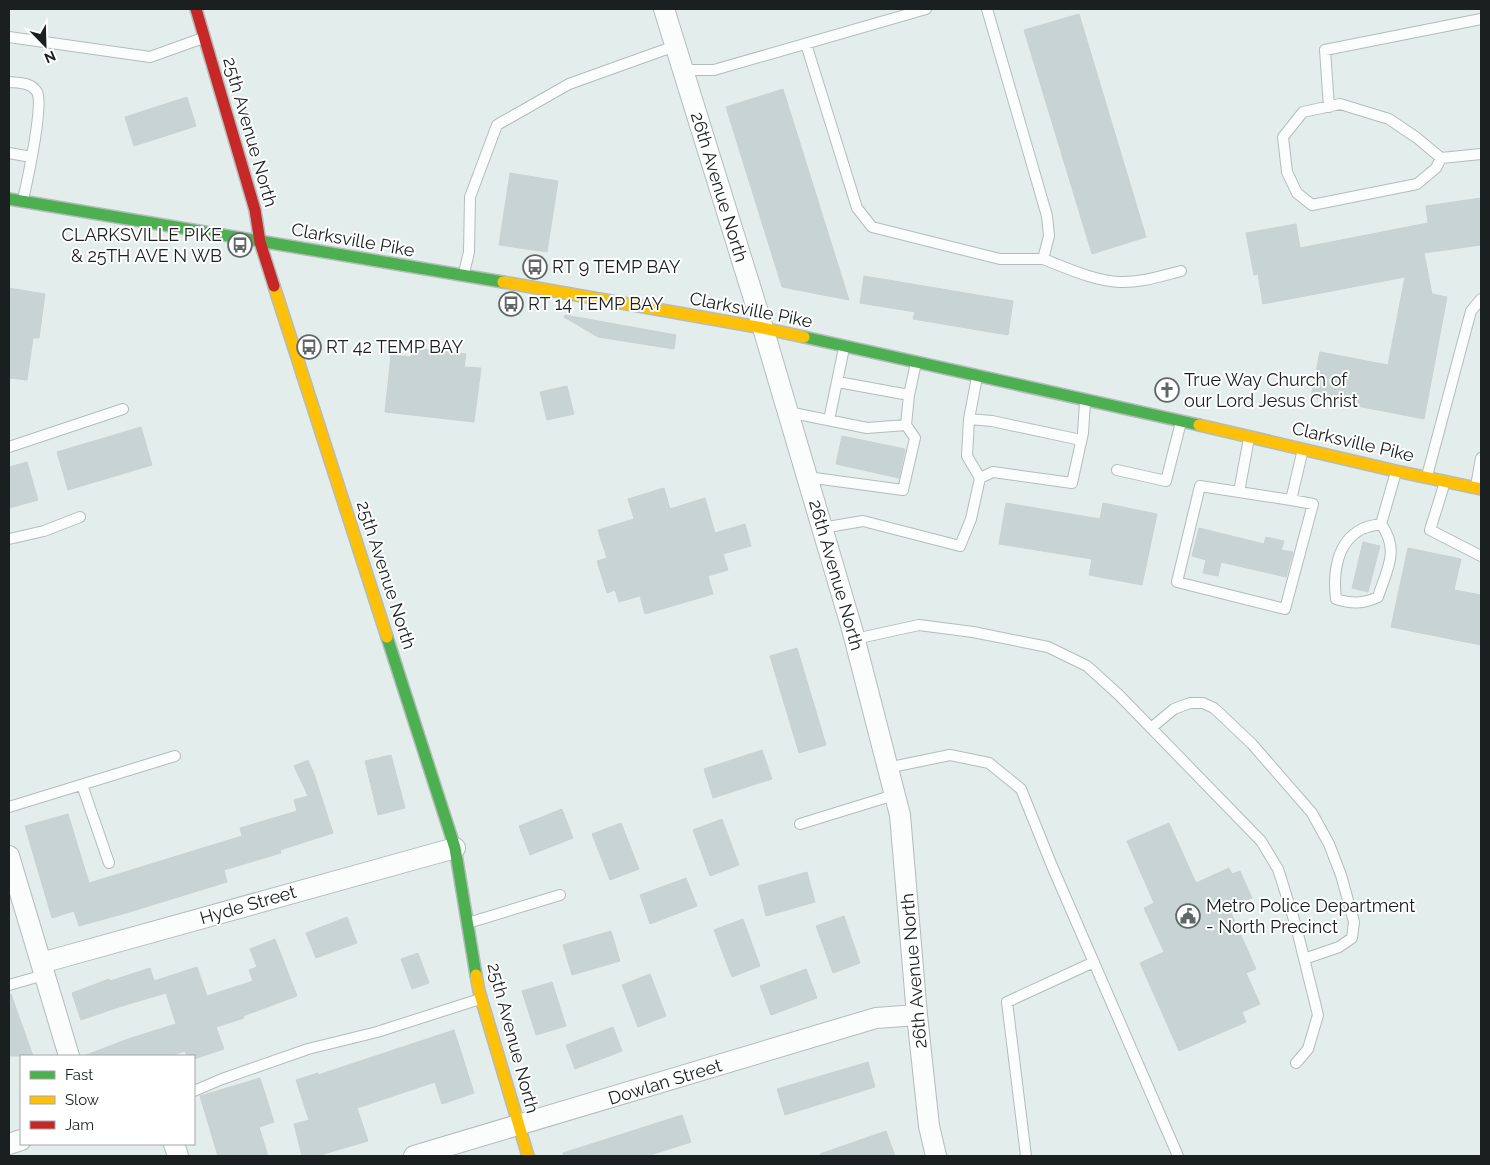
<svg xmlns="http://www.w3.org/2000/svg" width="1490" height="1165" font-family="Raleway,sans-serif">
	<rect width="100%" height="100%" fill="#e3eeec"/>
	<path fill="#c7d4d3" stroke="#cad2d1" d="M1079,14L1146,237L1092,254L1024,30Z
		M783,89L849,300L782,287L726,107Z
		M187,97L196,126L134,146L125,117Z
		M510,173L558,181L547,252L499,245Z
		M1481,198V245L1424,253L1432,294L1447,297L1424,419L1311,397L1320,352L1388,365L1405,277L1263,304L1258,274L1254,275L1246,233L1296,224L1300,248L1428,223L1426,206Z
		M864,276L1013,301L1008,335L913,319L915,312L860,303Z
		M9,288L45,294L39,338H33L27,380L9,378Z
		M565,315L676,335L674,349L598,337L564,317Z
		M412,348L466,354L464,367L481,368L474,422L385,412L391,355L411,357Z
		M567,386L574,414L547,420L540,392Z
		M141,427L152,465L68,490L57,452Z
		M842,436L905,449L899,478L836,464Z
		M27,462L38,500L9,508V467Z
		M664,488L670,509L705,498L715,533L745,524L751,546L723,554L728,570L708,576L713,594L645,614L640,596L619,602L615,590L607,593L597,561L607,558L598,530L634,519L628,499Z
		M1006,503L1100,519L1103,503L1157,514L1142,585L1089,575L1092,559L999,544Z
		M1199,528L1264,544L1266,537L1284,541L1281,550L1293,552L1286,577L1221,562L1218,576L1203,573L1206,560L1192,556Z
		M1363,542L1380,546L1368,592L1352,588Z
		M1408,548L1461,559L1454,590L1481,595V645L1391,627Z
		M797,648L826,745L799,753L770,656Z
		M762,750L772,779L713,798L704,769Z
		M391,755L405,808L378,815L365,761Z
		M308,760L314,774L333,833L280,850L281,853L224,870L227,882L126,913L79,926L74,911L52,918L25,826L68,814L89,883L242,836L240,828L297,811L294,800L308,796L294,766Z
		M562,809L573,838L530,855L519,826Z
		M722,819L739,865L710,876L693,830Z
		M621,823L639,869L610,880L592,834Z
		M1169,823L1196,883L1229,868L1232,874L1240,871L1252,898L1244,901L1246,907L1231,913L1256,969L1246,973L1260,1004L1242,1012L1246,1022L1179,1051L1140,963L1164,952L1144,908L1154,903L1127,841Z
		M807,872L815,902L766,916L758,886Z
		M686,878L697,906L650,924L640,895Z
		M844,916L860,963L833,973L816,926Z
		M347,917L357,943L316,958L306,933Z
		M743,919L760,966L732,977L714,930Z
		M611,931L620,961L572,975L563,945Z
		M275,939L297,996L243,1016L244,1018L216,1027L224,1049L194,1059V1056H187L185,1051L170,1056H86V1055L128,1039L176,1024L166,993L122,1006L81,1020L72,993L109,979L110,981L150,968L154,981L197,967L207,996L253,981L249,970L257,967L250,949Z
		M418,953L429,983L412,989L401,959Z
		M806,969L817,998L771,1015L760,986Z
		M650,974L666,1016L638,1027L622,985Z
		M552,982L566,1026L536,1035L522,991Z
		M9,994H11L33,1056H9Z
		M613,1027L622,1051L575,1069L566,1045Z
		M454,1030L474,1093L442,1104L435,1082L357,1108L368,1141L317,1156H302L294,1124L309,1120L296,1080L318,1073V1075Z
		M868,1062L875,1087L785,1115L777,1089Z
		M260,1078L274,1122L259,1127L268,1156H218L200,1096Z
		M682,1115L691,1142L647,1156H563V1153Z
		M886,1131L895,1156H820V1154Z"/>
	<g fill="none" stroke-linecap="round" stroke-linejoin="round">
		<g stroke="#b4bcbb" stroke-width="12">
			<path id="lane" d="M9,37L150,57L203,38
				M806,44L857,208L872,227L1000,259H1043L1049,236L1047,216L987,9
				M683,70H714L926,9
				M9,82C19,83 31,82 37,92C44,105 27,182 23,200
				M1329,107L1325,50L1481,19
				M9,153L31,157
				M1441,158L1436,168L1417,184L1312,205L1297,193L1287,172L1283,137L1303,112L1340,104L1389,119L1417,138L1441,158L1481,154
				M1043,259C1067,268 1094,281 1119,282C1140,283 1161,276 1181,271
				M464,273L469,252L470,197L497,125L569,84L675,46
				M977,377L969,419L967,456L980,478
				M838,382L909,395
				M788,412L867,428L906,425
				M969,419L992,421L1081,440
				M829,420L844,348
				M1249,438L1239,492L1200,486L1177,582L1285,609L1313,504L1291,500L1303,449
				M9,447L123,409
				M1117,470L1166,481L1181,422
				M1427,476L1471,311L1481,299
				M807,477L903,490L915,438L906,425L909,395L916,363
				M1445,482L1430,530L1481,556
				M1476,486L1481,458
				M1239,492L1291,500
				M1381,524C1400,550 1387,569 1378,597C1363,604 1352,604 1336,599C1333,574 1336,542 1362,529C1368,526 1375,525 1381,524Z
				M1381,524L1396,472
				M822,528L863,521L960,546L971,519L980,478L993,472L1072,483L1083,433L1085,402
				M9,539L44,531L80,517
				M855,639L919,625L973,632L1048,647L1087,666L1119,695L1261,841L1278,869L1296,926L1318,1015L1308,1049L1296,1063
				M1151,728L1174,709L1190,703H1203L1214,708L1252,744L1312,813L1329,844L1341,875L1354,922L1352,938L1339,947L1304,959
				M887,768L950,755L989,763L1021,789L1052,866L1178,1156
				M82,785L109,863
				M9,807L175,756
				M800,824L894,795
				M468,923L560,895
				M9,985L44,975
				M194,1091L222,1079L308,1049L377,1032L480,999
				M1026,1156L1007,1002L1094,962"/>
		</g>
		<g stroke="#b4bcbb" stroke-width="22">
			<path id="street" d="M664,9L763,328L852,629L900,815L917,1015L929,1126L936,1156
				M9,856L69,1056
				M41,963L455,848
				M9,1144L21,1140
				M174,1144L178,1156
				M414,1156L876,1018L917,1015"/>
		</g>
		<g stroke="#b4bcbb" stroke-width="14">
			<path id="fast" d="M9,199L503,282
				M804,337L1199,425
				M387,637L455,848L476,975"/>
		</g>
		<g stroke="#b4bcbb" stroke-width="14">
			<path id="slow" d="M503,282L763,328L804,337
				M274,286L387,637
				M1199,425L1396,471L1481,489
				M476,975L479,991L528,1156"/>
		</g>
		<g stroke="#b4bcbb" stroke-width="14">
			<path id="jam" d="M196,9L255,210L260,242L274,286"/>
		</g>
		<use href="#lane" stroke="#fbfcfc" stroke-width="10"/>
		<use href="#street" stroke="#fbfcfc" stroke-width="20"/>
		<use href="#fast" stroke="#4caf50" stroke-width="11"/>
		<use href="#slow" stroke="#ffc107" stroke-width="11"/>
		<use href="#jam" stroke="#c62828" stroke-width="11"/>
	</g>
	<defs>
		<g id="bus-ring" transform="scale(1.25)"><circle r="9.5" fill="#fff" stroke="#606867" stroke-width="1.5"/><path d="M-5-6H5V4H4V6H2V4H-2V6H-4V4H-5ZM-3.5-4V0h7V-4ZM-3.5 1.2v1.5H-2V1.2ZM2 1.2v1.5H3.5V1.2Z" fill="#606867"/></g>
		<g id="church-ring" transform="scale(1.25)"><circle r="9.5" fill="#fff" stroke="#606867" stroke-width="1.5"/><path d="M-1.2-6h2.4v3.5h3.3v2.4h-3.3V6h-2.4V-.1h-3.3v-2.4h3.3Z" fill="#606867"/></g>
		<g id="civic-ring" transform="scale(1.25)"><circle r="9.5" fill="#fff" stroke="#606867" stroke-width="1.5"/><path d="M-.6-6.5H3V-4.5H.6V-3L4-1V1h2V6H-6V1h2V-1L-.6-3ZM-1.2 2.5V6h2.4V2.5Z" fill="#606867"/></g>
	</defs>
	<g fill-rule="evenodd">
		<use href="#bus-ring" x="240" y="245"/>
		<use href="#bus-ring" x="535" y="267"/>
		<use href="#bus-ring" x="511" y="304"/>
		<use href="#bus-ring" x="309" y="347"/>
		<use href="#church-ring" x="1167" y="390"/>
		<use href="#civic-ring" x="1188" y="916"/>
	</g>
	<g text-anchor="middle" stroke-width="4" stroke-linejoin="round" paint-order="stroke">
		<g font-size="18" fill="#19201f" stroke="#fff">
			<text transform="translate(250 132) rotate(74)" y="6">25th Avenue North</text>
			<text transform="translate(719 187) rotate(73)" y="6">26th Avenue North</text>
			<text transform="translate(353 240) rotate(10)" y="6">Clarksville Pike</text>
			<text transform="translate(751 310) rotate(11)" y="6">Clarksville Pike</text>
			<text transform="translate(1353 442) rotate(13)" y="6">Clarksville Pike</text>
			<text transform="translate(386 575) rotate(72)" y="6">25th Avenue North</text>
			<text transform="translate(836 575) rotate(74)" y="6">26th Avenue North</text>
			<text transform="translate(248 905) rotate(-16)" y="6">Hyde Street</text>
			<text transform="translate(914 971) rotate(-95)" y="6">26th Avenue North</text>
			<text transform="translate(513 1038) rotate(75)" y="6">25th Avenue North</text>
			<text transform="translate(665 1082) rotate(-17)" y="6">Dowlan Street</text>
		</g>
		<g font-size="18" fill="#19201f" stroke="#fff" text-anchor="start">
			<text x="222" y="241" text-anchor="end">CLARKSVILLE PIKE<tspan x="222" dy="21">&amp; 25TH AVE N WB</tspan></text>
			<text x="552" y="273">RT 9 TEMP BAY</text>
			<text x="528" y="310">RT 14 TEMP BAY</text>
			<text x="326" y="353">RT 42 TEMP BAY</text>
			<text x="1184" y="386">True Way Church of<tspan x="1184" dy="21">our Lord Jesus Christ</tspan></text>
			<text x="1206" y="912">Metro Police Department<tspan x="1206" dy="21">- North Precinct</tspan></text>
		</g>
	</g>
	<rect width="1490" height="1165" fill="none" stroke="#19201f" stroke-width="20"/>
	<rect x="20" y="1055" width="175" height="90" fill="#ffffff" stroke="#a3a6a5"/>
	<rect x="30" y="1071" width="25" height="8" fill="#4caf50" stroke="#a3a6a5"/>
	<text x="65" y="1080" font-size="15" fill="#19201f">Fast</text>
	<rect x="30" y="1096" width="25" height="8" fill="#ffc107" stroke="#a3a6a5"/>
	<text x="65" y="1105" font-size="15" fill="#19201f">Slow</text>
	<rect x="30" y="1121" width="25" height="8" fill="#c62828" stroke="#a3a6a5"/>
	<text x="65" y="1130" font-size="15" fill="#19201f">Jam</text>
	<g transform="translate(45 45) rotate(157)" stroke="#ffffff" stroke-width="4" paint-order="stroke">
	<path d="M0-4L9 19L0 12L-9 19Z" fill="#19201f"/>
	<text y="-8" font-size="14" font-weight="bold" text-anchor="middle" fill="#19201f">N</text>
	</g>
</svg>
